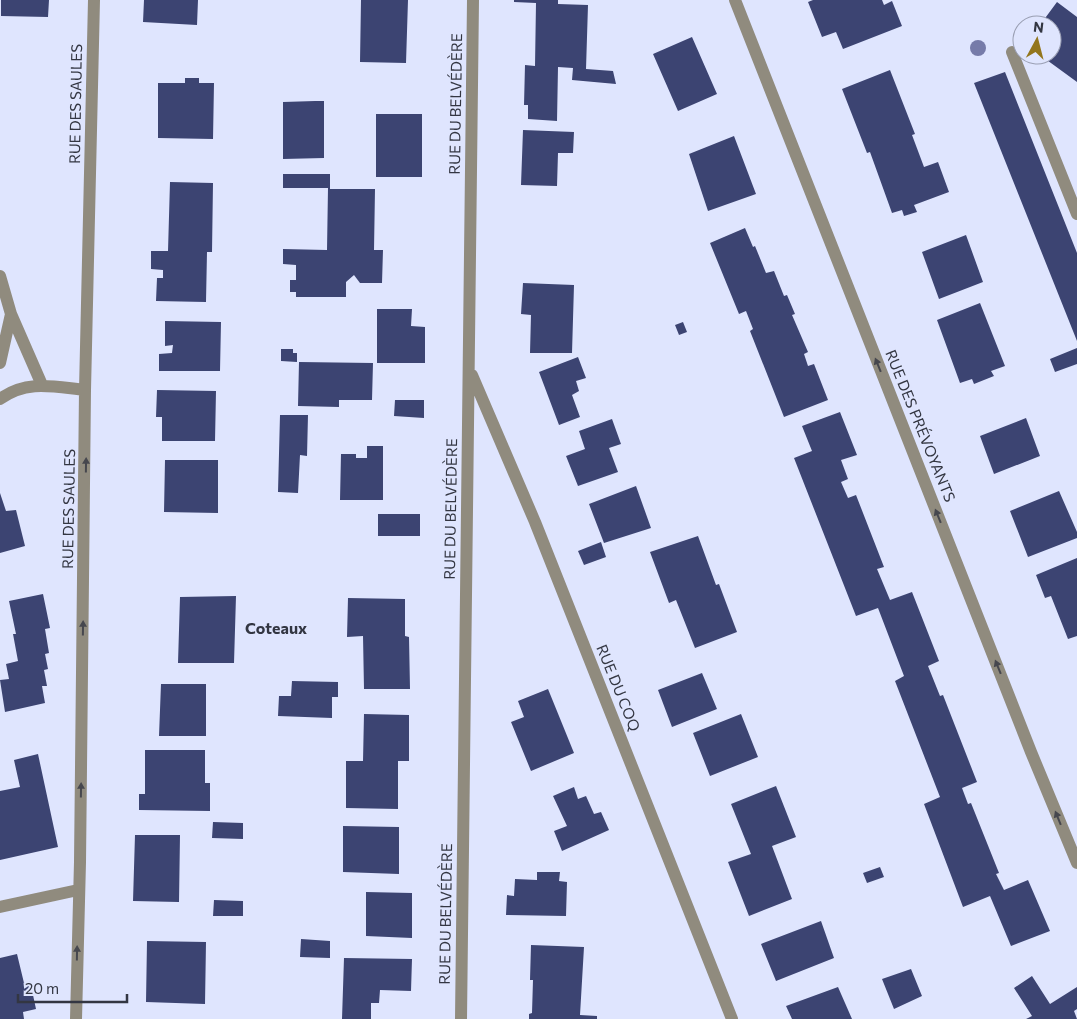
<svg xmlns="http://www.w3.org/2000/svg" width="1077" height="1019" font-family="Commissioner,sans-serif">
	<rect width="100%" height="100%" fill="#dfe5fe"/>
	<path fill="#3c4472" d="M1,0H49L48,17L1,16Z
		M144,0H198L197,25L143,22Z
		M361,0H408L406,63L360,62Z
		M514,0H558V4L588,5L586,69L613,71L616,84L572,80L573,68L558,67L557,121L528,119V105H524L525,65L535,66L536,3L514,2Z
		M813,0H882L884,5L892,1L902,26L843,49L836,32L822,37L808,2Z
		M1057,2L1077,17V82L1040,55H1052V25H1040Z
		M692,37L717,94L678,111L653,54Z
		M890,70L915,134L912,135L924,167L938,162L949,192L914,205L917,212L904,216L902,210L892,213L870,152L867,153L842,89Z
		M1005,72L1077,253V341L974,83Z
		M185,78H199V83H214L213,139L158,138V83H185Z
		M315,101H324V158L283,159V102Z
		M376,114H422V177H376Z
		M523,130L574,132L573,153H558L557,186L521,185Z
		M734,136L756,194L708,211L689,154Z
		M283,174H330V189H375L374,250H383L382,283H360L354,275L346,282V297H296V292H290V280H296V265L283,264V249L327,250L328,188H283Z
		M170,182L213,183L212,252H207L206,302L156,301L157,278H163V270L151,269V251H168Z
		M745,228L753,247L755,246L766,273L774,271L784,296L787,295L795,314L792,315L808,352L804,354L808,366L814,364L828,400L784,417L750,331L753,329L746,311L739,314L710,243Z
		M966,235L983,282L939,299L922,252Z
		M523,283L574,285L572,353H530L531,315L521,314Z
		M980,303L1005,366L991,371L994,376L974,384L972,379L960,383L937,320Z
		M377,309H412L411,326L425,327V363H377Z
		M165,321L221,322L220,371H159V354L172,353L173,345L165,346Z
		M683,322L687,332L679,335L675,325Z
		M1077,348V364L1055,372L1050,359Z
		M281,349H293V353H297V362L281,361Z
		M578,357L586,378L576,381L579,391L572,395L580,417L559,425L539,372Z
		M299,362L373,363L372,400H339V407L298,406Z
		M157,390L216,391L215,441H162V417H156Z
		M395,400H424V418L394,416Z
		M840,412L857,455L841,460L848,479L841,482L848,498L856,495L884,567L877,569L890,600L912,592L939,661L928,666L940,696L943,695L977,782L962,788L968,804L971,803L999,873L996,874L1004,890L1028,880L1050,931L1011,946L990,896L963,907L924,804L940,797L895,681L904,676L878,608L856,616L794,458L812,451L802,426Z
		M280,415H308L307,456L300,455L298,493L278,492Z
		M1026,418L1040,456L994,474L980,436Z
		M612,419L621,444L609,448L618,472L578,486L566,456L585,449L579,431Z
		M367,446H383V500H340L341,454H356V458H367Z
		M165,460H218V513L164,512Z
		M636,486L651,528L604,543L589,504Z
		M1059,491L1077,532V538L1028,557L1010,511Z
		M0,493L6,511L16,510L25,546L0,553Z
		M378,514H420V536H378Z
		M698,536L716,585L719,584L737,632L695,648L676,600L669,603L650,552Z
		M601,542L606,557L584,565L578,551Z
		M1077,558V636L1068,639L1051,596L1045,598L1036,575Z
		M43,594L50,628L45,629L49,653L45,654L48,669L44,670L47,686H42L45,703L5,712L0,680L9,679L6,664L18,661L13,634H16L9,601Z
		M236,596L234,663H178L180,597Z
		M348,598L405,599V636L409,637L410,689H364L363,636L347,637Z
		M702,673L717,709L672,727L658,690Z
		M292,681L338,682V697H332V718L278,716L279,696H291Z
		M161,684H206V736H159Z
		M548,689L574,753L531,771L511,722L524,717L518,701Z
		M364,714L409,715V761H398V809L346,808V761H363Z
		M741,714L758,757L710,776L693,733Z
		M145,750H205V783H210V811L139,810V794H145Z
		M38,754L58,847L0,860V791L20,787L14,760Z
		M776,786L796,837L772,846L792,899L749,916L728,862L751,854L731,804Z
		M574,787L578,799L586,796L594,814L601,812L609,830L562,851L554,831L567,826L553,796Z
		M213,822L243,823V839L212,838Z
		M343,826L399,827V874L343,872Z
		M135,835H180L179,902L133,901Z
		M880,867L884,877L867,883L863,873Z
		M537,872H560L559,881L567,882L566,916L506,915L507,895L514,896L515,879L537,880Z
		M366,892L412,893V938L366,936Z
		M214,900L243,901V916H213Z
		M821,921L834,958L776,981L761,944Z
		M301,939L330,941V958L300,957Z
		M147,941L206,942L205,1004L146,1002Z
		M531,945L584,947L580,1015L597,1016V1019H529V1014L532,1013L533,980H530Z
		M17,954L24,983L30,981L36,1009L23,1012L24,1019H0V958Z
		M344,958L412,959L411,991L380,990L379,1003H371V1019H342Z
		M911,969L922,996L894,1009L882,979Z
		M1032,976L1050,1004L1077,987V1009L1074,1011L1077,1019H1026L1032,1016L1014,988Z
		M838,987L852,1019H792L786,1006Z"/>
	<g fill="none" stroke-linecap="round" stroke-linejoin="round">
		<path stroke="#908b7e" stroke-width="12" d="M735,0L1031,752L1077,863
			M1012,52L1077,214
			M0,276L11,314L42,385
			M0,363L11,314
			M472,375L535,522L732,1019
			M0,399C27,379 55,387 85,390
			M0,907L78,890
			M76,1019L80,862L85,390L94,0
			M461,1019L473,0"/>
	</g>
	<circle fill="#767ba9" cx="978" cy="48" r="8"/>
	<defs><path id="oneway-solid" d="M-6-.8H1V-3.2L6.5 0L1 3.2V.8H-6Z" transform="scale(1.25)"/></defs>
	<g fill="#46474e">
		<use href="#oneway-solid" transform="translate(878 365) rotate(-112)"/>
		<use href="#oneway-solid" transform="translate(86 465) rotate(-89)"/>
		<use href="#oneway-solid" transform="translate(938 516) rotate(-112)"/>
		<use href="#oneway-solid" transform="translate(83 628) rotate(-89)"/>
		<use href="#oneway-solid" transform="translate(998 667) rotate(-112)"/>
		<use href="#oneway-solid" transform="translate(81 790) rotate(-89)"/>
		<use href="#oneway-solid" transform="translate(1058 818) rotate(-112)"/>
		<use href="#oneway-solid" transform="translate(77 953) rotate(-89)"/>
	</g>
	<g text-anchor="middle" stroke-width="5" stroke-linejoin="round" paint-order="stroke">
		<g font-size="15" fill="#333642" stroke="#dfe5fe">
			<text transform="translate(76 104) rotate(-89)" y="5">RUE DES SAULES</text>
			<text transform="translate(456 104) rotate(-89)" y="5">RUE DU BELVÉDÈRE</text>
			<text transform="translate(920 426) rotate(68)" y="5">RUE DES PRÉVOYANTS</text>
			<text transform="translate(69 509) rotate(-89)" y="5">RUE DES SAULES</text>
			<text transform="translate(451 509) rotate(-89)" y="5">RUE DU BELVÉDÈRE</text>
			<text transform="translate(618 688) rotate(68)" y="5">RUE DU COQ</text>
			<text transform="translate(446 914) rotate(-89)" y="5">RUE DU BELVÉDÈRE</text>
		</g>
		<g font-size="16" font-weight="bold" fill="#333642" stroke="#dfe5fe">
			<text x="276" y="634">Coteaux</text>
		</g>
	</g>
	<g transform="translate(1037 40) rotate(7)"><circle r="24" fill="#dfe5fe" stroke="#9a9fb3"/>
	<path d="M0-4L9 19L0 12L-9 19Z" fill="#93761d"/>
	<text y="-8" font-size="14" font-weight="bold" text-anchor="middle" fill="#333642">N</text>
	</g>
	<path d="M18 994v8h109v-8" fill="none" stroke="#333642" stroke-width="2.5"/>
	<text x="25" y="994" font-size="15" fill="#333642" stroke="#dfe5fe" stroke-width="4" paint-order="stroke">20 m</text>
</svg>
